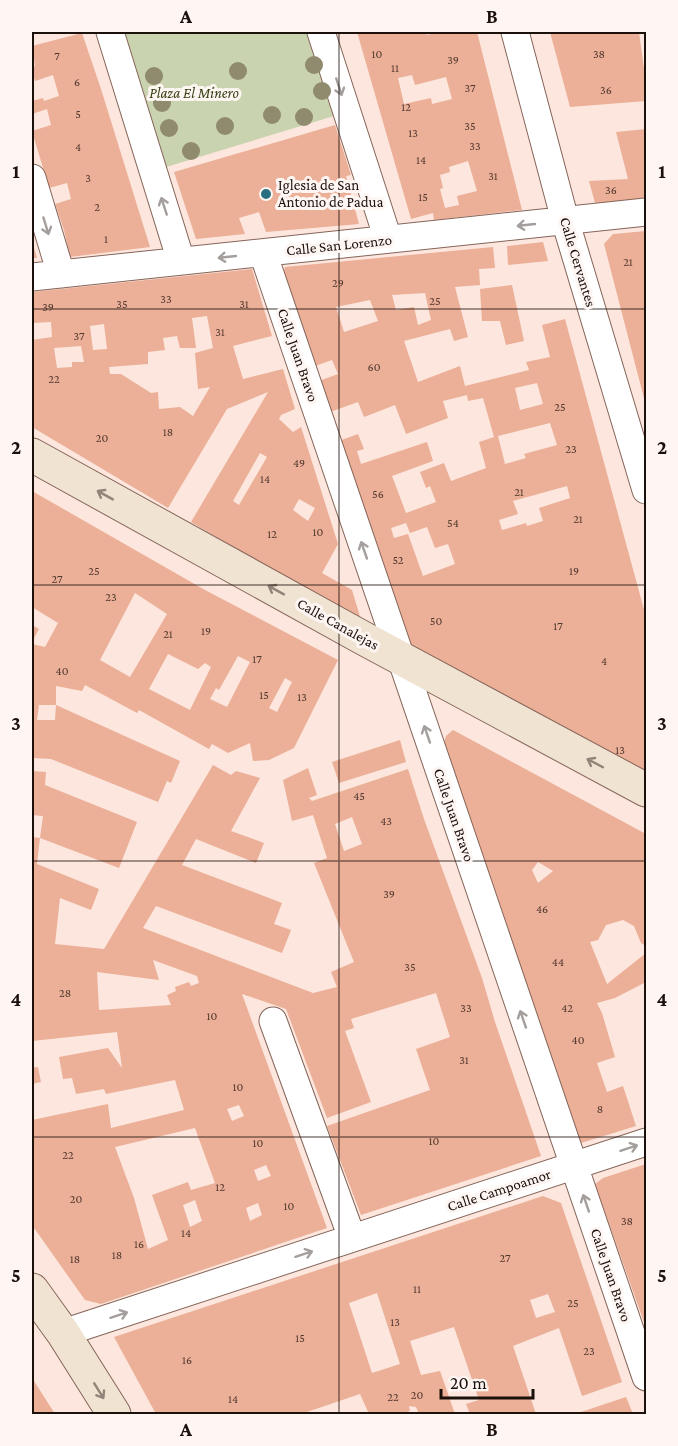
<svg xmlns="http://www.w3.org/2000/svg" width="678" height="1446" font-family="'Crimson Pro',serif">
	<rect width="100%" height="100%" fill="#fce6dd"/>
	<path fill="#cad3af" d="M110,32H321L347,112L153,171Z"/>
	<path fill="#ecaf97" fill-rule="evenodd" d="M357,32H426L427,35L436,32H477L522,210L434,220L433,213L411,219ZM412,75L415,85L446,77L452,99L432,104L431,98L404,104L398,78ZM468,161L477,191L457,196L459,205L445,208L440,189L443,188L440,175L450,172L449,167Z
		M550,32H639L645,76H646V101L570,107Z
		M82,33L101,89L150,247L70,257L64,230L55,204L71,199L67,183L49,188L32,131L51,125L47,109L32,114V101L43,98L44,101L59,96L53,75L35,81L34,77H32V67L35,66L34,58L32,59V46Z
		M335,125L351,175L346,176L359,224L266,232L259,212L239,218L245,234L196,239L174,172Z
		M646,129V199L595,203L589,181L628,179L616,132Z
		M646,231V406L604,244L613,234Z
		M32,241L37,258H32Z
		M543,242L548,261L508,265L507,246Z
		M493,247L495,268L479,269L480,285L455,287L468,337L454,341L450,329L404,341L418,382L460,366L465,386L529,370L526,362L550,357L542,325L565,319L646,617V780L412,652L339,441L358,434L364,449L357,451L361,464L427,442L433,461L392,476L406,513L436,502L430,486L426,488L420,472L444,463L451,481L486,468L479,442L494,437L483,398L468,401L467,395L443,401L448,418L406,434L395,405L364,417L358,402L330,412L319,381L338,374L332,360L315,366L284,271L285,267ZM425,293L431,320L418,325L414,307L396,310L392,295ZM370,300L378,321L344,332L336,307ZM537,383L543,404L520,410L515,388ZM550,423L557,445L524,454L526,458L505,464L498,436ZM567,486L570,498L539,508L543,521L527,526L526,523L502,530L499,520L518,514L513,501ZM406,523L410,533L427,527L435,548L448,544L455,564L423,576L408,534L394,538L391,528Z
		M252,269L272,336L233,346L243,379L283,369L295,409L281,415L279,419L293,432L301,427L338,544L322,573L352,590L361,620L278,574L191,522L268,392L227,409L168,508L32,427V340L52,337L51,322L32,323V292ZM207,316L213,348L195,353L198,389L210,387L193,416L180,407L159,409L158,392L151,393L121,374H110L109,367L148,364V352L165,350L163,338L177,336L180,348H196L192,318ZM104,324L107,349L93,350L90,326ZM81,346L84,362H72V367L57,368L54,348ZM260,453L267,457L239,505L233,501ZM299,499L315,508L308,521L293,510Z
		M512,285L524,341L506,345L500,321H482L480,289Z
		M32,491L205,590L338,660L294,748L269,760L253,761L250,743L228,753L212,744L209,749L139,710L137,713L85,685L82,691L56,686V705L180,761L171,783L167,781L158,802L51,759L32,758V644L45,647L58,623L32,607ZM135,593L167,614L130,677L100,660ZM168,654L198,669L205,663L211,667L190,710L149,689ZM238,656L250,662L227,707L210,699L216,688L219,690ZM285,678L292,682L277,712L269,708ZM39,705H56L55,720H37Z
		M32,625L39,629L32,642Z
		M453,730L646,834V946L641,943L634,926L623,920L606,925L598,940L590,942L607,984L646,953V982L615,998L597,1003L602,1013L615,1057L597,1063L607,1092L623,1086L636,1126L581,1143L443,746L446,736ZM538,862L553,871L538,883L532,870Z
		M400,740L406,762L339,783L332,762Z
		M213,765L231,775L236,771L260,778L231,831L264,843L256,863L196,839L182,865L282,903L274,924L291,930L282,953L156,906L143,928L313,993L337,987L331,972L354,962L314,863L327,858L313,815L292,821L283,780L308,768L317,795L309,798L312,801L408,769L424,819L482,978L495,1022L541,1156L361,1215L327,1126L430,1090L416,1049L450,1037L436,993L351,1019L354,1028L345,1031L371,1102L327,1118L286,1009L242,994L327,1228L101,1304L85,1300L32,1225V1120L108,1104L111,1128L184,1110L175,1080L106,1094L104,1089L76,1094L72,1078L63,1079L59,1057L108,1048L122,1068L117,1032L32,1041V914H33L34,892H32V837L40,838L37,864L99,889L91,910L60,898L55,944L104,949ZM352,817L362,844L344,851L335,824ZM153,960L197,976L199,983L191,986L189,982L175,987L176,991L167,995L171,1005L99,1010L97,972L159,980ZM239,1105L244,1116L232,1121L227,1109ZM195,1128L215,1183L191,1190L188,1182L152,1195L168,1240L148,1249L134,1198L115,1147ZM266,1165L271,1176L258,1181L254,1170ZM195,1200L202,1221L190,1227L183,1205ZM258,1203L262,1215L250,1221L246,1208Z
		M32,771L46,772L45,785L137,822L119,868L40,838L43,816L32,815Z
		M38,1067L41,1082L32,1084V1068Z
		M646,1164V1328L595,1184L603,1178Z
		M543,1196L561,1203L622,1382L582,1396L559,1328L541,1335L513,1346L536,1414H470L466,1404L479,1400L454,1327L410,1341L421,1375L440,1371L455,1414H419L416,1407L409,1406L410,1411L400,1414H369L360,1394L301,1414H156L114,1337ZM377,1293L400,1364L372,1373L349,1303ZM548,1294L555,1312L536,1318L530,1300Z
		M34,1381L55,1414H32V1382Z
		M626,1397L633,1414H575Z"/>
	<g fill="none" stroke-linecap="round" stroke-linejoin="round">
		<g stroke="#856559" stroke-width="29">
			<path id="minor" d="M110,32L181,261
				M321,32L388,239
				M515,32L565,220L646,490
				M32,178L61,274
				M263,253L646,1377
				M32,277L646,212
				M273,1021L352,1238
				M63,1333L646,1142"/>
		</g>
		<g stroke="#856559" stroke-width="35">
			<path id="secondary" d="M32,455L363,638L646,790
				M32,1290L63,1333L114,1414"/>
		</g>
		<use href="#minor" stroke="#fff" stroke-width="27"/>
		<use href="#secondary" stroke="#f0e3d2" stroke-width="33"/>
	</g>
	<g fill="#908a6e">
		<circle cx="314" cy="65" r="9"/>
		<circle cx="238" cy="71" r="9"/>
		<circle cx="154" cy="76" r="9"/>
		<circle cx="322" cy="91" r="9"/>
		<circle cx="162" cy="103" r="9"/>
		<circle cx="272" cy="115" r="9"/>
		<circle cx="304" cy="117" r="9"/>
		<circle cx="225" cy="126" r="9"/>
		<circle cx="169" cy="128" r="9"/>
		<circle cx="191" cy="151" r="9"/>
	</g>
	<defs><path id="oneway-shaft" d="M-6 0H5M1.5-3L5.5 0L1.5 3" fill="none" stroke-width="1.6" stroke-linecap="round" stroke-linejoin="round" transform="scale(1.5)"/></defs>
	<g stroke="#a49f9d">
		<use href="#oneway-shaft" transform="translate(339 87) rotate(72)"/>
		<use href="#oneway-shaft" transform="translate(164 206) rotate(-108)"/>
		<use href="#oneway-shaft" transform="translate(526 225) rotate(174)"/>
		<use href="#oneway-shaft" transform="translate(46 226) rotate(73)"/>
		<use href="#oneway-shaft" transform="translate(227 257) rotate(174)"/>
		<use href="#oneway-shaft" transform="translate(364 550) rotate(-109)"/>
		<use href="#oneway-shaft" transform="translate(427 734) rotate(-109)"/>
		<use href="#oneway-shaft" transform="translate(523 1019) rotate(-109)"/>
		<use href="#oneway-shaft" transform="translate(629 1148) rotate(-18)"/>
		<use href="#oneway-shaft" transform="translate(586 1203) rotate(-109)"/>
		<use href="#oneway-shaft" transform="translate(304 1254) rotate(-18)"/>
		<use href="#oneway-shaft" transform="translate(119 1315) rotate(-18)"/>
	</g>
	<g stroke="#918478">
		<use href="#oneway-shaft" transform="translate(105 495) rotate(-151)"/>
		<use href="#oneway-shaft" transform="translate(276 590) rotate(-151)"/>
		<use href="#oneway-shaft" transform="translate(595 763) rotate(-152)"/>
		<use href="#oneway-shaft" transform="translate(99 1391) rotate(58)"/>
	</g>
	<path fill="none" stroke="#1c100b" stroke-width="1.5" stroke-opacity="0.55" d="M339,32V1414M32,309H646M32,585H646M32,861H646M32,1137H646"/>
	<circle fill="#2a6f7f" stroke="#fef6f3" stroke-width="2" cx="266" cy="194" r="6"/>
	<g text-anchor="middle" stroke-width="6" stroke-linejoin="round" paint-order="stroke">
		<g font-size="12" fill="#50382e">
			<text x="377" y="58">10</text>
			<text x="599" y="58">38</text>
			<text x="57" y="60">7</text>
			<text x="453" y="64">39</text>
			<text x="395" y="72">11</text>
			<text x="77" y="86">6</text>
			<text x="470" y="92">37</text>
			<text x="606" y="94">36</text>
			<text x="406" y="111">12</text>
			<text x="78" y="118">5</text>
			<text x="470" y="130">35</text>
			<text x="413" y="137">13</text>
			<text x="475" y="150">33</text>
			<text x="78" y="151">4</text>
			<text x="421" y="164">14</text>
			<text x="493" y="180">31</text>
			<text x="88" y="182">3</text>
			<text x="611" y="194">36</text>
			<text x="423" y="201">15</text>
			<text x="97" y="211">2</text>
			<text x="106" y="243">1</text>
			<text x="628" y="266">21</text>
			<text x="338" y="287">29</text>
			<text x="166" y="303">33</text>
			<text x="435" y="305">25</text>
			<text x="122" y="308">35</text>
			<text x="244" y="308">31</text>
			<text x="48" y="311">39</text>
			<text x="220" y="336">31</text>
			<text x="79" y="340">37</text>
			<text x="374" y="371">60</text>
			<text x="54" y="383">22</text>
			<text x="560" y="411">25</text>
			<text x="168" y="436">18</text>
			<text x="102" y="442">20</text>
			<text x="571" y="453">23</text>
			<text x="299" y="467">49</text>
			<text x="265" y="483">14</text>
			<text x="519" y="496">21</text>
			<text x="378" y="498">56</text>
			<text x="578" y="523">21</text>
			<text x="453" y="527">54</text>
			<text x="318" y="536">10</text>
			<text x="272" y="538">12</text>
			<text x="398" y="564">52</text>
			<text x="94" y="575">25</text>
			<text x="574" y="575">19</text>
			<text x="57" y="583">27</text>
			<text x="111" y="601">23</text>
			<text x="436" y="625">50</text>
			<text x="558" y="630">17</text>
			<text x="206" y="635">19</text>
			<text x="168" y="638">21</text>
			<text x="257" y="663">17</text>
			<text x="604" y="665">4</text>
			<text x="62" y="675">40</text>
			<text x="264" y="699">15</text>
			<text x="302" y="701">13</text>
			<text x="620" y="754">13</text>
			<text x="359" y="800">45</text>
			<text x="386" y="825">43</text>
			<text x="389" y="898">39</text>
			<text x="542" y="913">46</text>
			<text x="558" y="966">44</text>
			<text x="410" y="971">35</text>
			<text x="65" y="997">28</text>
			<text x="466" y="1012">33</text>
			<text x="567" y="1012">42</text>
			<text x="212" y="1020">10</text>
			<text x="578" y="1044">40</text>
			<text x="464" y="1064">31</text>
			<text x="238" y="1091">10</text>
			<text x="600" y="1113">8</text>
			<text x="434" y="1145">10</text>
			<text x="258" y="1147">10</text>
			<text x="68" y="1159">22</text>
			<text x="220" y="1191">12</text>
			<text x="76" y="1203">20</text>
			<text x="289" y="1210">10</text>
			<text x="627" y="1225">38</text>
			<text x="186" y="1237">14</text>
			<text x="139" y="1248">16</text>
			<text x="117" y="1259">18</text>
			<text x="505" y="1262">27</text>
			<text x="75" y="1263">18</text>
			<text x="417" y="1293">11</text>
			<text x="573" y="1307">25</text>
			<text x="395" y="1326">13</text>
			<text x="300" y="1342">15</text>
			<text x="589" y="1355">23</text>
			<text x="187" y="1364">16</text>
			<text x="417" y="1399">20</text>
			<text x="393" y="1401">22</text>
			<text x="233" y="1403">14</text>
		</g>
		<g font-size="15" font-style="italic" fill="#373f13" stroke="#fef6f3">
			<text x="194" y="98">Plaza El Minero</text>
		</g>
		<g font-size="15" fill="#1c100b" stroke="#fef6f3" text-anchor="start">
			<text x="278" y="190">Iglesia de San<tspan x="278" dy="17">Antonio de Padua</tspan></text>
		</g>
		<g font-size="15" fill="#1c100b" stroke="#fef6f3">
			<text transform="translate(339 245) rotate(-6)" y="5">Calle San Lorenzo</text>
			<text transform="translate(578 262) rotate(73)" y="5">Calle Cervantes</text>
			<text transform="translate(298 355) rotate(71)" y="5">Calle Juan Bravo</text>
			<text transform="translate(338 624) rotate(29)" y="5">Calle Canalejas</text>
			<text transform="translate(454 815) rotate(71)" y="5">Calle Juan Bravo</text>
			<text transform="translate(499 1190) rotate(-18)" y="5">Calle Campoamor</text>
			<text transform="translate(611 1275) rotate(71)" y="5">Calle Juan Bravo</text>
		</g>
	</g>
	<rect width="678" height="1446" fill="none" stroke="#fef6f3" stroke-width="66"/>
	<path d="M441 1389v9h92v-9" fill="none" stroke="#1c100b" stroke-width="3"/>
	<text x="450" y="1389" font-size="18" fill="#1c100b" stroke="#fef6f3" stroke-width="4.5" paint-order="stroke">20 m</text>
	<rect x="33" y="33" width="612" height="1380" fill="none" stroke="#1c100b" stroke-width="2"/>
	<g font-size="20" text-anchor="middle" font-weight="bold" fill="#1c100b">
		<text x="186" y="23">A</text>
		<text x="492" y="23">B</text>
		<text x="16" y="178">1</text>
		<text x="662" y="178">1</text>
		<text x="16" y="454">2</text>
		<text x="662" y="454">2</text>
		<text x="16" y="730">3</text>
		<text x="662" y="730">3</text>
		<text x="16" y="1006">4</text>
		<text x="662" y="1006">4</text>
		<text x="16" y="1282">5</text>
		<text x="662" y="1282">5</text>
		<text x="186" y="1436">A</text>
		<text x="492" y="1436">B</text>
	</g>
</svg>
